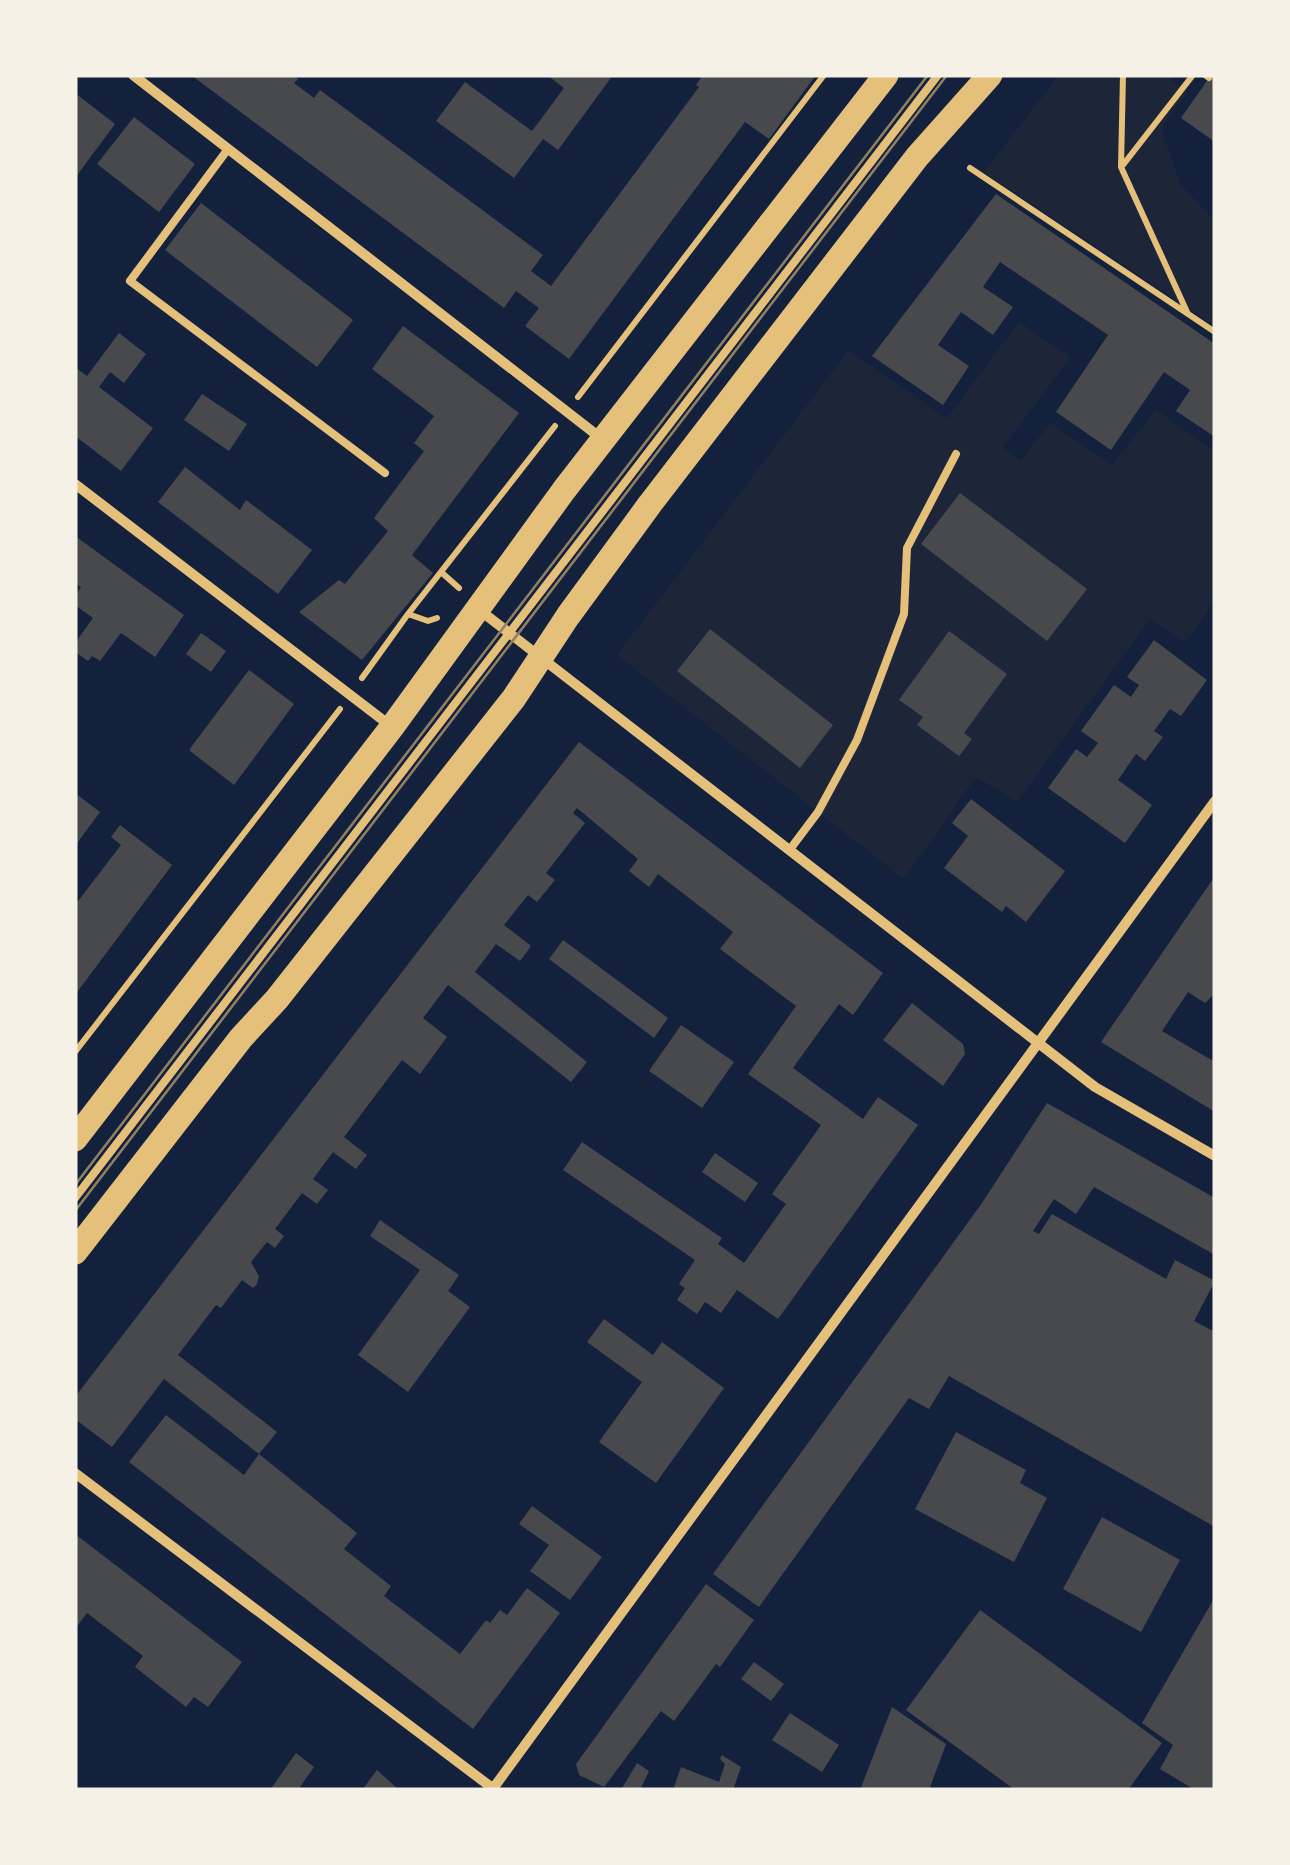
<svg xmlns="http://www.w3.org/2000/svg" width="1290" height="1865" font-family="'DejaVu Sans',sans-serif">
	<rect width="100%" height="100%" fill="#14213d"/>
	<path fill="#1d2539" d="M1059,75H1166L1187,92L1161,129L1180,184L1215,221V326L984,172Z
		M1019,322L1071,357L1003,447L1021,460L1050,423L1112,465L1156,410L1215,451V600L1186,642L1150,619L1017,802L976,777L904,879L617,655L848,351L947,418Z"/>
	<path fill="#48494c" d="M191,75H293L298,79L294,83L314,98L320,90L543,255L531,271L551,286L699,87L696,85L703,75H816L769,139L745,122L569,359L525,326L539,308L516,291L504,308Z
		M547,75H613L558,150L543,139L514,178L436,121L465,82L532,131L564,88Z
		M1211,75H1215V142L1181,118Z
		M75,93L115,124L75,178Z
		M134,117L195,164L159,212L97,164Z
		M996,194L1215,344V437L1176,411L1190,390L1164,372L1111,450L1056,412L1108,335L1000,262L983,287L1013,307L993,335L961,312L938,345L969,366L943,405L872,356Z
		M201,203L353,320L317,367L165,250Z
		M403,326L519,413L412,555L433,573L362,660L299,612L339,580L345,584L388,531L374,518L424,451L414,443L434,416L372,369Z
		M119,333L146,354L124,383L110,372L99,387L153,428L121,471L75,436V367L87,376Z
		M202,394L247,424L229,451L184,420Z
		M185,467L240,510L246,500L312,550L278,594L158,502Z
		M960,493L1087,589L1047,641L921,544Z
		M75,536L184,615L155,657L121,633L100,661L92,656L88,661L75,652V643L93,618L75,605V596L81,587L75,583Z
		M710,629L833,725L800,768L677,671Z
		M949,631L1007,674L964,733L972,739L959,756L917,725L923,717L899,700Z
		M201,633L226,651L211,672L186,654Z
		M1154,640L1207,680L1181,716L1170,709L1154,731L1163,737L1145,761L1136,754L1118,780L1152,805L1125,843L1048,788L1076,749L1087,757L1098,743L1081,731L1114,685L1131,697L1139,685L1127,677Z
		M249,670L294,704L234,785L189,750Z
		M579,742L883,973L853,1015L839,1004L793,1068L863,1119L878,1097L918,1125L778,1319L737,1290L721,1313L705,1302L697,1314L677,1300L685,1288L679,1284L695,1260L563,1170L582,1142L722,1238L718,1244L744,1263L786,1204L772,1194L821,1125L748,1074L796,1006L720,949L733,932L658,874L649,887L629,871L638,859L577,808L573,813L585,823L546,873L555,880L537,902L528,895L504,925L531,946L520,961L496,944L475,972L587,1062L571,1082L448,985L423,1018L447,1037L420,1074L402,1060L344,1137L367,1155L356,1169L333,1152L313,1179L328,1190L317,1204L302,1193L275,1229L284,1236L275,1248L267,1242L251,1262L259,1276L257,1284L253,1288L242,1280L221,1308L216,1305L178,1355L277,1432L259,1454L357,1533L344,1549L391,1586L384,1596L460,1654L486,1620L490,1623L500,1610L507,1615L527,1588L560,1613L473,1729L129,1462L166,1415L244,1475L259,1454L164,1379L112,1447L75,1419V1397Z
		M75,793L100,812L75,846Z
		M971,799L1065,871L1026,922L1006,906L1002,912L944,868L968,836L952,823Z
		M120,825L172,865L75,995V905L121,845L111,837Z
		M1215,876V993L1205,1003L1188,992L1162,1031L1215,1062V1112L1101,1042Z
		M563,940L668,1018L654,1038L549,959Z
		M912,1003L963,1044L965,1054L943,1086L883,1040Z
		M681,1025L734,1062L702,1108L649,1071Z
		M1047,1103L1215,1198V1255L1094,1187L1076,1214L1054,1199L1033,1231L1039,1234L1052,1214L1166,1279L1175,1260L1215,1281L1194,1321L1215,1332V1527L949,1376L929,1409L909,1398L759,1607L713,1574L982,1203Z
		M715,1153L758,1183L745,1202L702,1172Z
		M380,1220L459,1275L448,1291L470,1307L408,1392L358,1355L420,1270L370,1236Z
		M604,1319L653,1355L662,1342L724,1388L656,1483L599,1442L642,1382L587,1342Z
		M956,1432L1026,1470L1020,1483L1047,1498L1014,1562L915,1509Z
		M532,1506L602,1557L570,1600L530,1571L549,1545L519,1524Z
		M1102,1517L1180,1560L1141,1632L1063,1589Z
		M75,1534L242,1662L208,1707L194,1697L186,1707L135,1667L143,1656L87,1613L75,1629Z
		M706,1584L754,1620L720,1667L716,1664L674,1721L661,1711L604,1787L579,1775L576,1764Z
		M1215,1597V1790H1195L1160,1769L1173,1745L1142,1723Z
		M980,1610L1162,1743L1128,1790H1015L906,1710Z
		M754,1662L784,1684L771,1701L741,1679Z
		M892,1707L946,1744L929,1790H860Z
		M790,1713L839,1745L822,1772L772,1740Z
		M296,1753L314,1767L298,1790H270Z
		M722,1755L741,1767L733,1790H673L681,1767L719,1782L725,1764L720,1759Z
		M637,1763L649,1771L640,1790H621Z
		M377,1770L399,1790H362Z"/>
	<g fill="none" stroke-linecap="round" stroke-linejoin="round">
		<path stroke="#e5c07b" stroke-width="6" d="M1123,75L1121,167L1187,312
			M1205,75L1209,78
			M1123,165L1193,75
			M970,168L1215,332
			M578,397L824,75
			M441,572L459,588
			M408,614L428,621L437,618
			M362,678L408,614L555,426
			M75,1052L340,709"/>
		<path stroke="#e5c07b" stroke-width="8" d="M228,149L130,281L385,473
			M791,848L818,812L857,740L904,614L907,548L956,454
			M75,1198L938,75"/>
		<path stroke="#e5c07b" stroke-width="10" d="M133,75L602,439
			M75,484L392,727
			M477,608L1095,1087L1215,1156
			M75,1473L495,1790
			M492,1790L1215,801"/>
		<path stroke="#e5c07b" stroke-width="25" d="M75,1139L392,727L564,490L886,75
			M75,1252L241,1038L277,999L514,698L568,616L650,504L917,157L990,75"/>
		<path stroke="#918062" stroke-width="2.5" d="M75,1185L928,75
			M75,1211L947,75"/>
	</g>
	<rect width="1290" height="1865" fill="none" stroke="#f6f1e7" stroke-width="155"/>
</svg>
